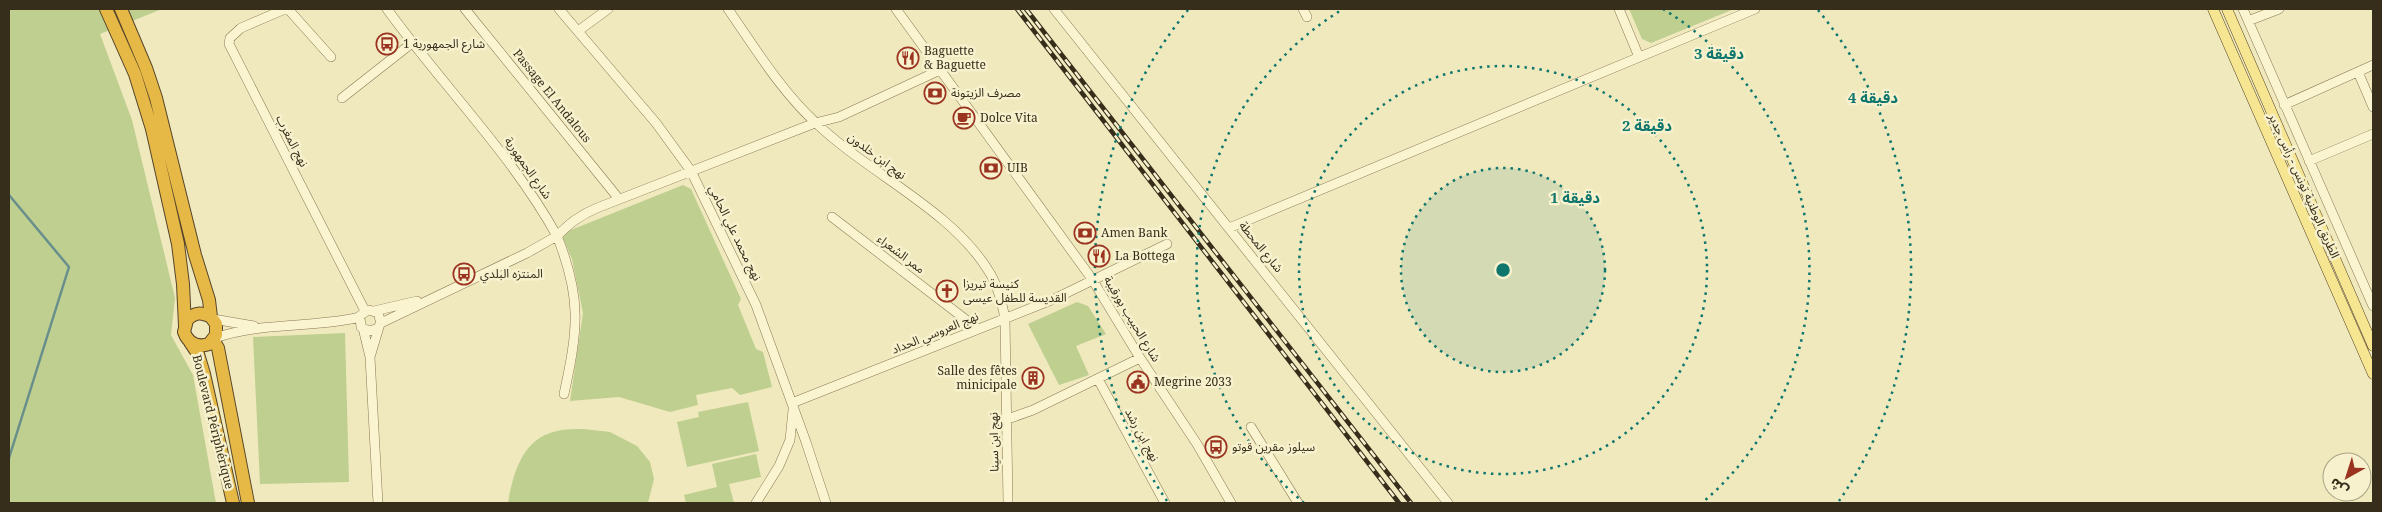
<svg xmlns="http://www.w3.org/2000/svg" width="2382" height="512" font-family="'Noto Serif','Noto Sans Arabic',serif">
	<rect width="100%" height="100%" fill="#f0e9bd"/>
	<path fill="#becf90" d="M9,9H162L100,34L132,120L175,298L171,335L193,375L216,503H9Z
		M1629,9H1734L1651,43L1642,39Z
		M683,185L691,189L741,299L738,305L756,349L763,352L772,387L740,395L732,388L696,395L698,405L670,412L619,397L570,401L583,313L572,259L561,234Z
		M1077,302L1088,306L1106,334L1076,346L1089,375L1059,385L1028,324Z
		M345,333L349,482L260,484L253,337Z
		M748,402L759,451L687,467L677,422L699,417L698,412Z
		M584,429L610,432L637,446L650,462L654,479L648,503H508C513,474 522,438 557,431C565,429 575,429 584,429Z
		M756,454L761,477L729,484L734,503H686L684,495L717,487L712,464Z"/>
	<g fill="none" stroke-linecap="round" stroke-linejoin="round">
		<path stroke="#688f8b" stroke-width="2.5" d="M9,195L69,267L9,458"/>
		<g stroke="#897855" stroke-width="10">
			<path id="minor" d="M285,9L241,28L230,38L229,44L365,311
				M288,9L331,57
				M465,9L619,199
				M559,9L656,123L691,171L756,305L806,442L826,503
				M728,9C755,48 781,91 816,123C868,173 950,209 988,270C998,285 1002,302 1005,319L1008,503
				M896,9L1092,279L1140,358L1197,444L1231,503
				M1054,9L1448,503
				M1303,9L1307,17
				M1619,9L1639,57
				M2243,9L2373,306
				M2248,21L2279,9
				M578,31L608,9
				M2358,72L2373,107
				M342,98L412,43
				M2284,105L2373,65
				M2309,161L2373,134
				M832,217L978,329
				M1229,228L1755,9
				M374,311L417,301
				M213,319L254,326
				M381,323L527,253L557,236C511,153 442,85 387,9
				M363,328L370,357L379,327
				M215,338C261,322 309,328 356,318C362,316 363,312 369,310L378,313L381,323L377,329L368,331L361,327L360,317
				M370,357L378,503
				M1098,379L1165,503
				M564,394C578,330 582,298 557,236C570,223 580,215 597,208L815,123L839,117L940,70
				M792,403L1054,299L1167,244
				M1005,420L1033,410L1140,358
				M1251,427L1298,503
				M756,503L779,466L790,440L793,410"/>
		</g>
		<g stroke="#56452a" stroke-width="11">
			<path id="major" d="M2213,9L2373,374
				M2227,9L2373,346"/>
		</g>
		<g stroke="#56452a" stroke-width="14">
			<path id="highway" d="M106,9L135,74L152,129L178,244L183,284L185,326
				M121,9L146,68L156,98L195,255L209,300L211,317L216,324V335L209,344C197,348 188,343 184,332L187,320C195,312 201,312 211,317
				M213,340L218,348L248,503
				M190,342L198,354L204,374L233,503"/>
		</g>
		<use href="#minor" stroke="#fbf4d0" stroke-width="9"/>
		<use href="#major" stroke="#f7e691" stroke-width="10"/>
		<use href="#highway" stroke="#e6b846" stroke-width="12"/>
		<g stroke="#372d1b" stroke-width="4.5">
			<path id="rail" d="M1017,9L1399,503
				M1026,9L1411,503"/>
		</g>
		<use href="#rail" stroke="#f7f1cd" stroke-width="2.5" stroke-dasharray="8" stroke-linecap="butt"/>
	</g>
	<circle cx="1503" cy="270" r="102" fill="#0f766e" fill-opacity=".12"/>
	<g fill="none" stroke="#0f766e" stroke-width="2.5" stroke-dasharray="2.5 5">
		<circle cx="1503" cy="270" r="102"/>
		<circle cx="1503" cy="270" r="204"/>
		<path d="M1304 503A306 306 0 0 1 1343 9M1663 9A306 306 0 0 1 1702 503"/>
		<path d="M1167 501A408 408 0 0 1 1188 10M1818 10A408 408 0 0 1 1839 501"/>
	</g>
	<defs>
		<g id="bus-ring" transform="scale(1.125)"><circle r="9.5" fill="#f7f1cd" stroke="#9b3321" stroke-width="1.5"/><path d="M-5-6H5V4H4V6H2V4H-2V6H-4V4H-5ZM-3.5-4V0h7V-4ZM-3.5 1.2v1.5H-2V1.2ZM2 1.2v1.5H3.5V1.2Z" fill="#9b3321"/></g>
		<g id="restaurant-ring" transform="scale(1.125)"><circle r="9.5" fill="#f7f1cd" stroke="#9b3321" stroke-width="1.5"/><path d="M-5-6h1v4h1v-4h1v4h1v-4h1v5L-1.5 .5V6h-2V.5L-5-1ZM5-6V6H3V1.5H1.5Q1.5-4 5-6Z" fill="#9b3321"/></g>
		<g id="bank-ring" transform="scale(1.125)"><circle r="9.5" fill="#f7f1cd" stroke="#9b3321" stroke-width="1.5"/><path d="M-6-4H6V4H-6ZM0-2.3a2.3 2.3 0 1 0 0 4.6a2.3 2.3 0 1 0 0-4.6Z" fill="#9b3321"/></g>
		<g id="cafe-ring" transform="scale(1.125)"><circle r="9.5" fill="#f7f1cd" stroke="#9b3321" stroke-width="1.5"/><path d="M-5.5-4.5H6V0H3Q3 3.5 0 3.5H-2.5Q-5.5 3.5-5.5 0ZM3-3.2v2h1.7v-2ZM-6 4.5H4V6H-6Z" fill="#9b3321"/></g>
		<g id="church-ring" transform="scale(1.125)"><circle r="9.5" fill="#f7f1cd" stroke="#9b3321" stroke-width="1.5"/><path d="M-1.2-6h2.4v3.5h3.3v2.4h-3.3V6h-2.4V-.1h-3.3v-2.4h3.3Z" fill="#9b3321"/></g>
		<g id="building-ring" transform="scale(1.125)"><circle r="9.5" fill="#f7f1cd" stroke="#9b3321" stroke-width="1.5"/><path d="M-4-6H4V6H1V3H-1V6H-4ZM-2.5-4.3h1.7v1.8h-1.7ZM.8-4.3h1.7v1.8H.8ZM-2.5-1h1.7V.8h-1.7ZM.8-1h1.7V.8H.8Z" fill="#9b3321"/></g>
		<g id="civic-ring" transform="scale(1.125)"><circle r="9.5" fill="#f7f1cd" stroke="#9b3321" stroke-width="1.5"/><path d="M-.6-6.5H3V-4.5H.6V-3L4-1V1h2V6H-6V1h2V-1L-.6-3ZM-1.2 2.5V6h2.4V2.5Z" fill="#9b3321"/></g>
	</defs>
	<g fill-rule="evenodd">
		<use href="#bus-ring" x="387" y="44"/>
		<use href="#restaurant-ring" x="908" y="58"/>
		<use href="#bank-ring" x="935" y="93"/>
		<use href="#cafe-ring" x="964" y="118"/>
		<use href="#bank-ring" x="991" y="168"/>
		<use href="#bank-ring" x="1085" y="233"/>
		<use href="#restaurant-ring" x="1099" y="256"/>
		<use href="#bus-ring" x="464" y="274"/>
		<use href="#church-ring" x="947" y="291"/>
		<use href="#building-ring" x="1033" y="378"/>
		<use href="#civic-ring" x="1138" y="382"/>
		<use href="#bus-ring" x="1216" y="447"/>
	</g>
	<g text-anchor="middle" stroke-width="5" stroke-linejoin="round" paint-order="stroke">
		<g font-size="12" fill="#372d1b" stroke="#f7f1cd" text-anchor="start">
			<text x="403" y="48">1 شارع الجمهورية</text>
			<text x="924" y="55">Baguette<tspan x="924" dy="14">&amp; Baguette</tspan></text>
			<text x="951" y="97">مصرف الزيتونة</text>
			<text x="980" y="122">Dolce Vita</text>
			<text x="1007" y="172">UIB</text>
			<text x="1101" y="237">Amen Bank</text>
			<text x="1115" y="260">La Bottega</text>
			<text x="480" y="278">المنتزه البلدي</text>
			<text x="963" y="288">كنيسة تيريزا<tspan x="963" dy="14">القديسة للطفل عيسى</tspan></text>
			<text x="1017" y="375" text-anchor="end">Salle des fêtes<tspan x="1017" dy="14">minicipale</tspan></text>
			<text x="1154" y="386">Megrine 2033</text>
			<text x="1232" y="451">سيلوز مقرين قوتو</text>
		</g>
		<g font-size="12" fill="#372d1b" stroke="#f7f1cd">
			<text transform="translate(552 96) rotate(51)" y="4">Passage El Andalous</text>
			<text transform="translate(292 141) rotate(63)" y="4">نهج المغرب</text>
			<text transform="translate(877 156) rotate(37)" y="4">نهج ابن خلدون</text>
			<text transform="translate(528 168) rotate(55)" y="4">شارع الجمهورية</text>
			<text transform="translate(2304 186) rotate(66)" y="4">الطريق الوطنية تونس - رأس جدير</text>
			<text transform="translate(735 233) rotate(64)" y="4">نهج محمد علي الحامي</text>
			<text transform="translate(1261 247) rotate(51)" y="4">شارع المحطة</text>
			<text transform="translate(901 254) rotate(37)" y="4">ممر الشعراء</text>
			<text transform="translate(1132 319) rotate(59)" y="4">شارع الحبيب بورقيبة</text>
			<text transform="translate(935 333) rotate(-22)" y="4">نهج العروسي الحداد</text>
			<text transform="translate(213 422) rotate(76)" y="4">Boulevard Périphérique</text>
			<text transform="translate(1142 435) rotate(62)" y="4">نهج ابن رشد</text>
			<text transform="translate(994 442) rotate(-91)" y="4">نهج ابن سينا</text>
		</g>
	</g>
	<circle cx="1503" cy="270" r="8" fill="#0f766e" stroke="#f7f1cd" stroke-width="2.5"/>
	<g font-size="15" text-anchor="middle" font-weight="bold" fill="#0f766e" stroke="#f7f1cd" stroke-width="5" stroke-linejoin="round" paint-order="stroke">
		<text x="1719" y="59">3 دقيقة</text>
		<text x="1873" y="103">4 دقيقة</text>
		<text x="1647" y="131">2 دقيقة</text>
		<text x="1575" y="203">1 دقيقة</text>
	</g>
	<rect width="2382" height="512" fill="none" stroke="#372d1b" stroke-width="20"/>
	<g transform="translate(2347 477) rotate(219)"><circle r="24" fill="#f7f1cd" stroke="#aaa386"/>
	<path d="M0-4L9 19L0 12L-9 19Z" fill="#9b3321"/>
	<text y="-8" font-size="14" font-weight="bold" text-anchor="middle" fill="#372d1b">ش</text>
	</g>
</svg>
